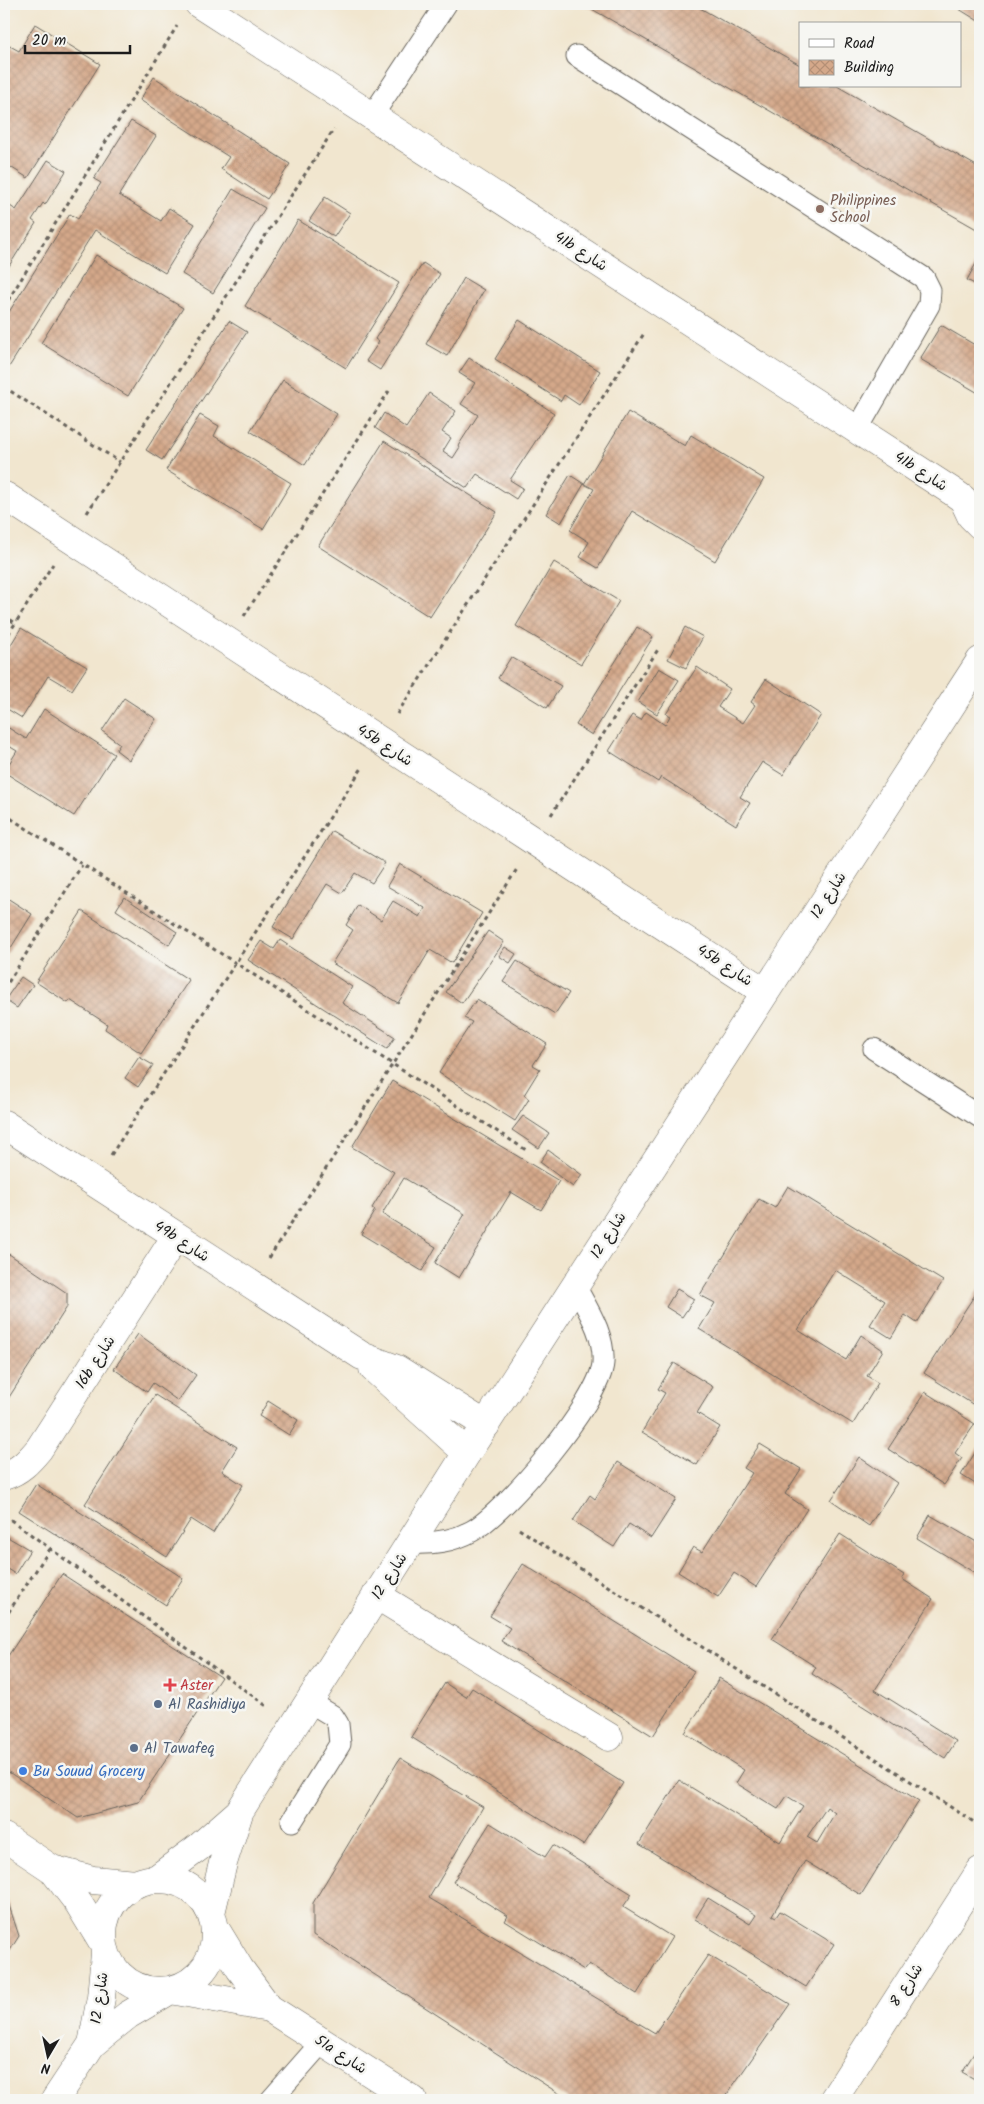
<svg xmlns="http://www.w3.org/2000/svg" width="984" height="2104" font-family="Kalam,'Playpen Sans Arabic',sans-serif">
	<defs>
		<pattern id="building-cross-hatch" width="8" height="8" patternUnits="userSpaceOnUse" patternTransform="scale(1.25)"><rect width="8" height="8" fill="#d4a88a"/><path d="M0 0l8 8M0 8l8-8" fill="none" stroke="#b59076"/></pattern>
	</defs>
	<rect width="100%" height="100%" fill="#f6f6f2"/>
	<filter id="ink" filterUnits="userSpaceOnUse"><feTurbulence type="fractalNoise" baseFrequency=".02" numOctaves="2"/><feDisplacementMap in="SourceGraphic" scale="10" xChannelSelector="R" yChannelSelector="G"/><feConvolveMatrix kernelMatrix="1 2 1 2 8 2 1 2 1" color-interpolation-filters="sRGB"/></filter>
	<filter id="wash" filterUnits="userSpaceOnUse"><feTurbulence type="fractalNoise" baseFrequency=".0096" numOctaves="4" result="noise"/><feDisplacementMap in="SourceGraphic" scale="20" xChannelSelector="R" yChannelSelector="G"/><feGaussianBlur stdDeviation="1.12" result="paint"/><feColorMatrix in="noise" values="0 0 0 0 0 0 0 0 0 0 0 0 0 0 0 0 0 1.4 0 .05"/><feComposite in="paint" operator="in"/></filter>
	<g filter="url(#wash)">
		<rect width="100%" height="100%" fill="#f1e6cf"/>
		<g id="blocks">
			<path fill="url(#building-cross-hatch)" fill-rule="evenodd" d="M583,4H693L800,65V86H837L980,168V231Z
				M951,4H980V22Z
				M35,24L100,64L28,178L4,163V57L10,46L19,51Z
				M154,77L290,164L267,199L221,169L229,157L140,100Z
				M131,121L156,136L119,195L161,221L169,208L195,224L165,273L95,230L9,367L4,364V320L70,214L78,219L101,183L94,179Z
				M48,160L66,171L45,205L43,203L32,220L36,223L4,274V202L16,210Z
				M233,189L265,208L213,293L182,274Z
				M325,197L350,213L334,237L309,221Z
				M298,220L399,283L346,368L245,306Z
				M96,255L183,308L128,396L41,343Z
				M980,256V287L967,280Z
				M423,263L440,274L380,370L366,361L379,342L375,339Z
				M464,278L484,290L447,356L426,344Z
				M519,320L600,371L579,405L564,395L561,401L495,359Z
				M229,321L247,332L162,460L146,450Z
				M941,325L980,348V394L920,359Z
				M469,358L554,413L510,480L523,488L516,499L477,474L467,488L375,428L384,413L406,428L429,393L456,411L442,432L451,438L443,451L453,458L460,447L458,446L478,415L461,404L475,383L459,373Z
				M283,380L337,414L305,465L250,431Z
				M628,412L685,446L691,435L764,479L715,561L632,511L598,568L580,557L589,542L570,530L594,489L584,484L561,523L546,514L570,475L584,484Z
				M200,415L219,426L214,436L291,483L263,529L166,470Z
				M384,441L497,512L430,617L318,546Z
				M554,562L619,601L581,664L516,626Z
				M637,627L653,637L592,735L576,725Z
				M685,627L703,637L686,668L668,659Z
				M21,628L87,667L72,690L48,676L22,718L4,707L6,698L4,697V656Z
				M511,657L561,686L547,708L498,678Z
				M697,667L730,689L718,707L743,723L755,705L751,702L766,679L821,715L783,775L762,762L740,797L750,803L736,825L661,777L658,782L609,751L632,715L641,720L646,712L665,725L670,716L666,714Z
				M659,668L679,680L657,714L638,702Z
				M124,698L156,719L129,760L116,750L120,744L102,731Z
				M44,709L114,754L74,816L4,772L17,751L4,743V725L26,739Z
				M332,831L385,863L372,883L355,873L342,893L327,884L293,939L273,927Z
				M400,864L482,913L452,963L430,950L398,1003L332,963L353,930L346,925L358,905L381,920L393,901L420,917L425,908L387,886Z
				M4,896L32,914L4,959Z
				M124,897L177,932L169,945L116,910Z
				M82,911L189,980L141,1053L105,1029L107,1024L70,1000L68,1003L36,982Z
				M488,931L504,942L462,1003L446,992Z
				M280,940L352,987L342,1003L395,1037L387,1049L248,960L261,941L274,949Z
				M505,947L516,954L510,963L499,956Z
				M517,961L569,993L555,1014L503,982Z
				M21,977L33,985L17,1008L5,1000Z
				M477,999L547,1044L533,1065L540,1069L524,1095L529,1099L515,1121L439,1073L472,1022L464,1018Z
				M139,1057L153,1065L138,1087L125,1078Z
				M392,1081L559,1181L541,1210L511,1192L459,1278L435,1263L465,1214L404,1178L382,1214L436,1247L422,1271L361,1234L375,1210L372,1208L394,1172L352,1147Z
				M523,1116L549,1133L539,1148L512,1130Z
				M548,1150L582,1175L573,1187L540,1162Z
				M788,1186L943,1281L917,1323L905,1315L891,1338L870,1325L885,1301L835,1270L798,1330L846,1360L861,1335L883,1350L867,1376L878,1383L853,1424L699,1329L715,1303L700,1295L759,1199L775,1208Z
				M9,1254L67,1293V1307L4,1405V1262Z
				M980,1287V1409L924,1373Z
				M677,1289L694,1299L682,1317L666,1307Z
				M138,1334L196,1375L178,1401L153,1383L147,1392L114,1369Z
				M674,1363L713,1387L697,1413L720,1427L697,1465L642,1432L665,1393L658,1389Z
				M925,1392L975,1424L955,1453L962,1458L944,1485L888,1449Z
				M155,1395L237,1447L222,1471L243,1485L213,1533L191,1519L167,1557L85,1504Z
				M268,1401L298,1420L289,1435L259,1416Z
				M760,1444L801,1469L785,1494L807,1509L756,1587L734,1573L718,1597L678,1572L693,1547L702,1552L752,1473L744,1468Z
				M980,1445V1487L961,1475Z
				M859,1457L897,1483L869,1526L831,1500Z
				M618,1462L676,1499L651,1538L629,1524L614,1547L573,1521L590,1495L595,1499Z
				M36,1484L183,1578L166,1605L19,1511Z
				M930,1515L980,1544V1576L917,1538Z
				M840,1534L904,1575L902,1579L933,1599L875,1690L956,1741L945,1758L812,1674L816,1667L772,1639Z
				M4,1535L30,1550L15,1574L4,1567Z
				M523,1564L694,1671L653,1736L501,1641L510,1628L490,1616Z
				M62,1574L221,1677L138,1802L78,1818L4,1769V1662Z
				M719,1678L919,1801L861,1895L805,1861L772,1915L776,1917L780,1911L834,1944L806,1987L695,1919L708,1898L750,1924L756,1915L639,1844L679,1780L780,1842L803,1806L787,1796L778,1809L736,1783L744,1770L685,1733ZM827,1807L835,1813L817,1843L807,1837Z
				M445,1683L466,1697L472,1688L623,1783L583,1845L411,1737Z
				M400,1758L483,1807L429,1898L655,2033L708,1955L790,2004L723,2100H569L313,1935V1903Z
				M490,1823L545,1857L553,1845L632,1894L623,1907L672,1937L637,1994L589,1964L584,1970L505,1921L508,1916L453,1882Z
				M4,1890L19,1936L4,1960Z
				M980,2044V2082L962,2072Z"/>
		</g>
	</g>
	<g filter="url(#ink)">
		<use href="#blocks" fill-opacity="0" stroke="#67635b" stroke-width="1"/>
		<g fill="none" stroke-linecap="round" stroke-linejoin="round">
			<g stroke="#67635b" stroke-width="23">
				<path id="lane" d="M577,56L924,278L930,290L929,305L857,430
					M372,116L446,4
					M874,1049L980,1117
					M410,1543C432,1544 452,1542 472,1531C506,1512 600,1401 603,1363C605,1335 588,1310 575,1286
					M292,1821L340,1744L338,1724L333,1716L308,1701
					M271,2100L322,2042"/>
			</g>
			<g stroke="#67635b" stroke-width="29">
				<path id="street" d="M199,4L953,492L963,499L971,516L980,525
					M5,496L765,992
					M4,1124L362,1356L397,1369L486,1425
					M373,1368L467,1453
					M4,1476C20,1471 29,1461 39,1449L176,1236
					M376,1595L609,1737
					M4,1837L52,1869L79,1904L102,1942
					M52,1869L93,1880L136,1884
					M103 1935a56 56 0 1 1 112 0a56 56 0 1 1-112 0Z
					M156,1879L199,1847L239,1812L467,1453L980,661
					M211,1913L223,1863L239,1813
					M215,1928L240,1969L269,2008L413,2100
					M171,1990L269,2008
					M92,2044L101,1998L105,1953
					M55,2100L92,2044L128,2015L167,1992
					M833,2100L980,1871"/>
			</g>
			<path stroke="#67635b" stroke-width="3" stroke-dasharray="4 4" stroke-linecap="butt" d="M4,307L177,26
				M4,387L120,462
				M87,513L334,129
				M4,615L15,623
				M244,616L389,391
				M4,641L53,564
				M397,714L645,332
				M4,814L526,1150
				M551,815L659,648
				M4,989L82,865
				M111,1155L362,768
				M269,1258L517,869
				M4,1515L268,1707
				M519,1529L980,1826
				M4,1619L50,1549"/>
			<use href="#lane" stroke="#fff" stroke-width="21"/>
			<use href="#street" stroke="#fff" stroke-width="28"/>
		</g>
	</g>
	<circle fill="#8d6e63" stroke="#f6f6f2" stroke-width="2" cx="820" cy="209" r="5"/>
	<path fill="#e0444e" stroke="#f6f6f2" stroke-width="2" d="M167.5 1677.5h5v5h5v5h-5v5h-5v-5h-5v-5h5z"/>
	<g fill="#5c6f8a" stroke="#f6f6f2" stroke-width="2">
		<circle cx="158" cy="1704" r="5"/>
		<circle cx="134" cy="1748" r="5"/>
	</g>
	<circle fill="#3f7fe0" stroke="#f6f6f2" stroke-width="2" cx="23" cy="1771" r="5"/>
	<g text-anchor="middle" stroke-width="5" stroke-linejoin="round" paint-order="stroke">
		<g font-size="15" fill="#785e54" stroke="#f6f6f2" text-anchor="start">
			<text x="830" y="205">Philippines<tspan x="830" dy="17">School</tspan></text>
		</g>
		<g font-size="15" fill="#1c1c1c" stroke="#f6f6f2">
			<text transform="translate(581 251) rotate(33)" y="5">41b شارع</text>
			<text transform="translate(921 471) rotate(33)" y="5">41b شارع</text>
			<text transform="translate(385 745) rotate(33)" y="5">45b شارع</text>
			<text transform="translate(828 895) rotate(-57)" y="5">شارع 12</text>
			<text transform="translate(725 965) rotate(33)" y="5">45b شارع</text>
			<text transform="translate(608 1235) rotate(-57)" y="5">شارع 12</text>
			<text transform="translate(182 1241) rotate(33)" y="5">49b شارع</text>
			<text transform="translate(95 1362) rotate(-57)" y="5">16b شارع</text>
			<text transform="translate(389 1576) rotate(-57)" y="5">شارع 12</text>
			<text transform="translate(906 1985) rotate(-57)" y="5">شارع 8</text>
			<text transform="translate(99 1998) rotate(-82)" y="5">شارع 12</text>
			<text transform="translate(341 2054) rotate(33)" y="5">51a شارع</text>
		</g>
		<g font-size="15" fill="#be3a42" stroke="#f6f6f2" text-anchor="start">
			<text x="180" y="1690">Aster</text>
		</g>
		<g font-size="15" fill="#4e5e75" stroke="#f6f6f2" text-anchor="start">
			<text x="168" y="1709">Al Rashidiya</text>
			<text x="144" y="1753">Al Tawafeq</text>
		</g>
		<g font-size="15" fill="#366cbe" stroke="#f6f6f2" text-anchor="start">
			<text x="33" y="1776">Bu Souud Grocery</text>
		</g>
	</g>
	<rect width="984" height="2104" fill="none" stroke="#f6f6f2" stroke-width="20"/>
	<rect x="799" y="22" width="162" height="65" fill="#f6f6f2" stroke="#9f9f9c"/>
	<rect x="809" y="39" width="25" height="8" fill="#ffffff" stroke="#9f9f9c"/>
	<text x="844" y="48" font-size="15" fill="#1c1c1c">Road</text>
	<rect x="809" y="60" width="25" height="15" fill="url(#building-cross-hatch)" stroke="#9f9f9c"/>
	<text x="844" y="72" font-size="15" fill="#1c1c1c">Building</text>
	<g transform="translate(48 2056) rotate(189)" stroke="#f6f6f2" stroke-width="4" paint-order="stroke">
	<path d="M0-4L9 19L0 12L-9 19Z" fill="#1c1c1c"/>
	<text y="-8" font-size="14" font-weight="bold" text-anchor="middle" fill="#1c1c1c">N</text>
	</g>
	<path d="M25 45v8h105v-8" fill="none" stroke="#1c1c1c" stroke-width="2.5"/>
	<text x="32" y="45" font-size="15" fill="#1c1c1c" stroke="#f6f6f2" stroke-width="4" paint-order="stroke">20 m</text>
</svg>
